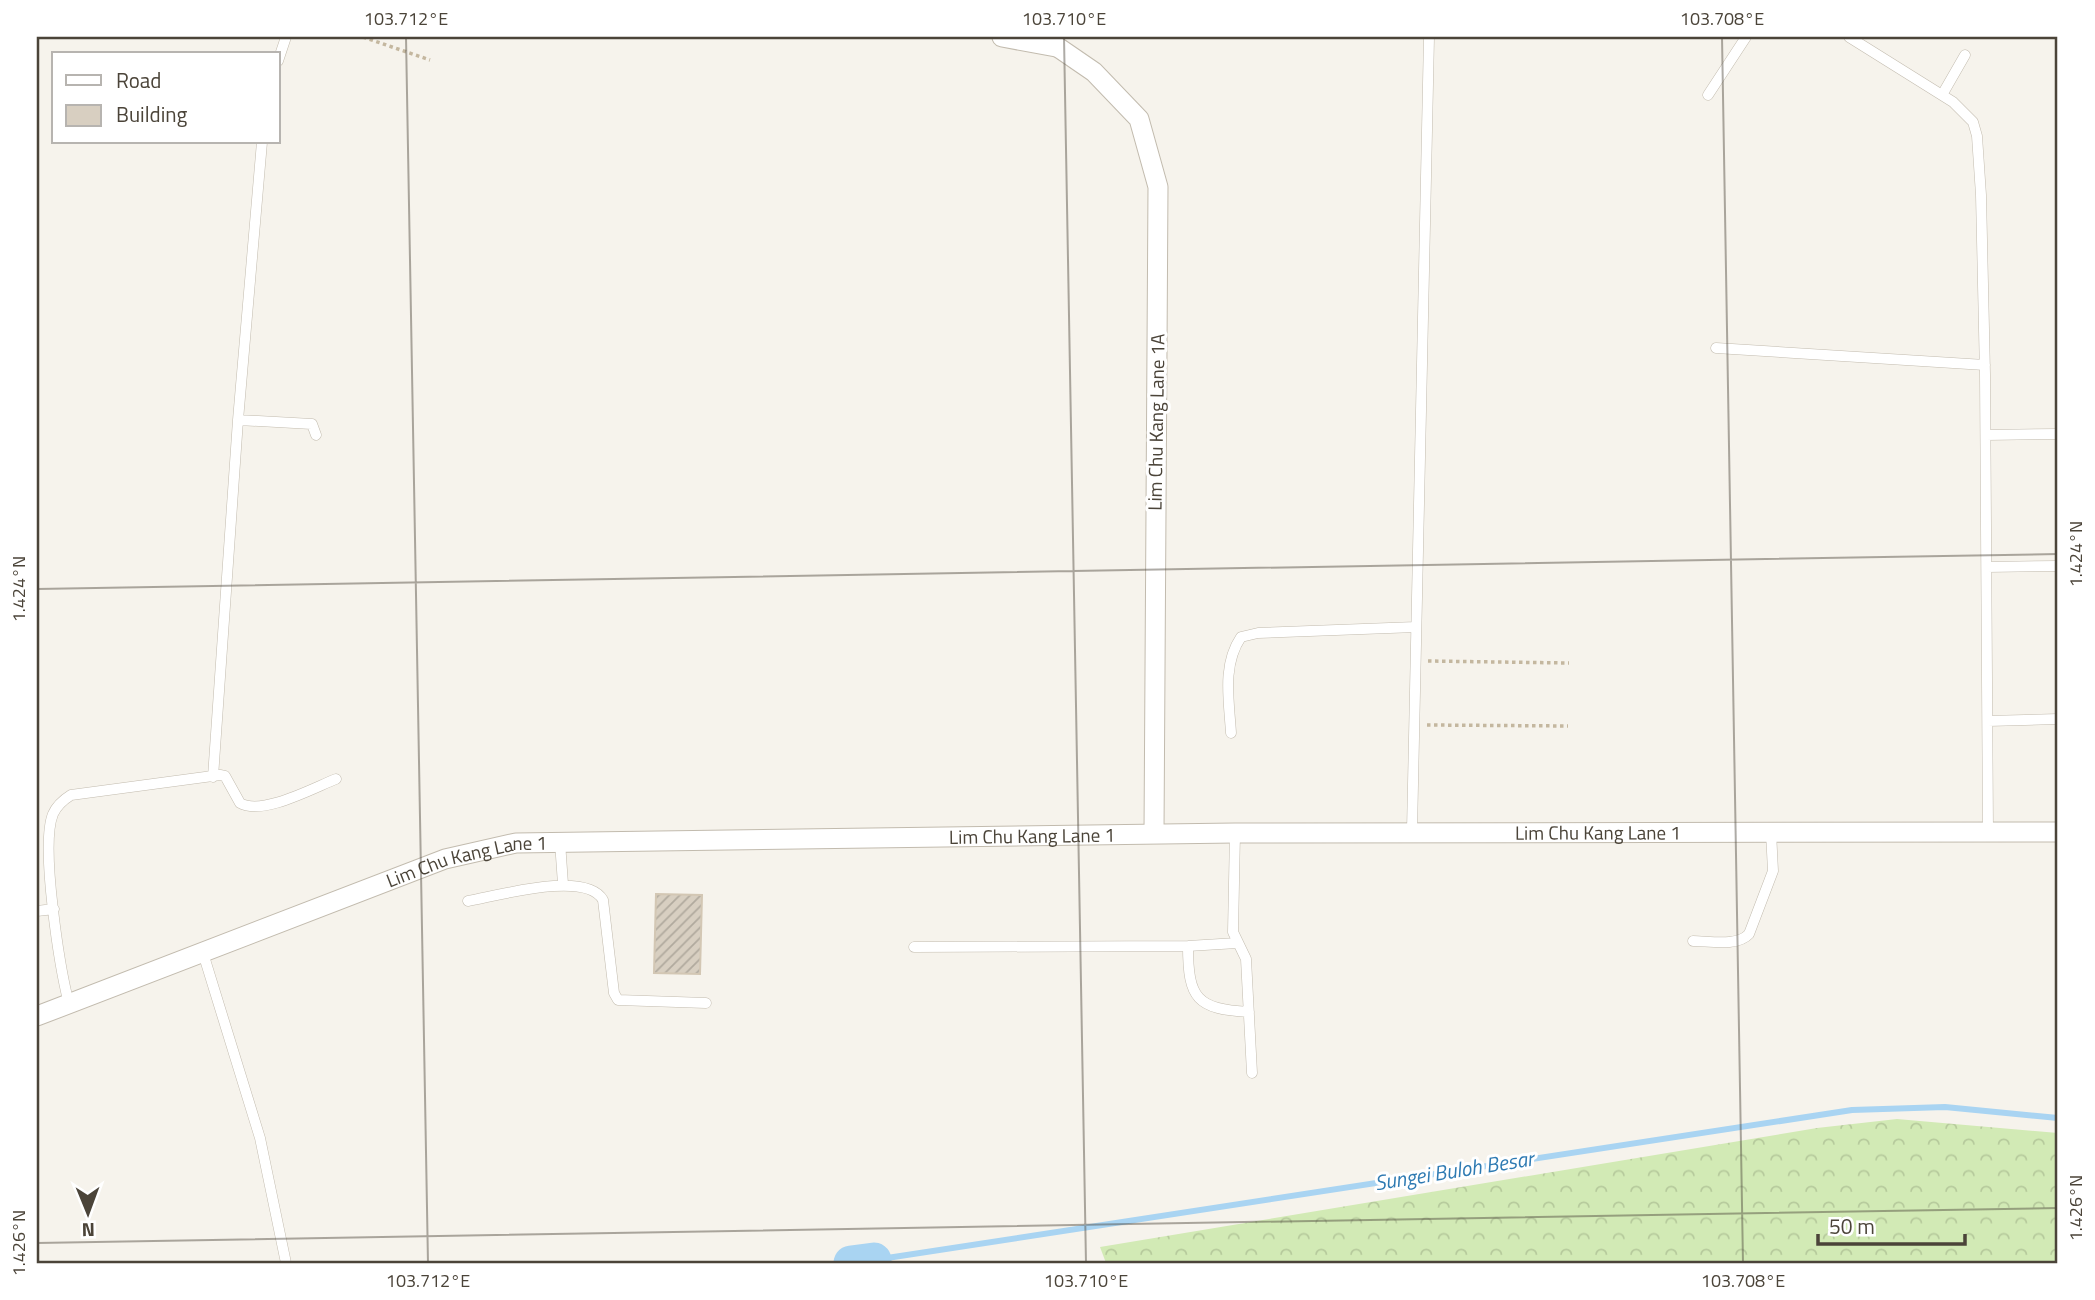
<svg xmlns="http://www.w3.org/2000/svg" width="2095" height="1300" font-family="'Titillium Web',sans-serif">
	<defs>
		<pattern id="forest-crowns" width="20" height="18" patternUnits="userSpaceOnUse" patternTransform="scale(1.75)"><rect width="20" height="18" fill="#d2eab5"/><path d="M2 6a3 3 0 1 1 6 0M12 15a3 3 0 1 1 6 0" fill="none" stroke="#b6ca9c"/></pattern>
		<pattern id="building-hatch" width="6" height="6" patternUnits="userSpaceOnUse" patternTransform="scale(1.75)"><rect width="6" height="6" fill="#d8cfc1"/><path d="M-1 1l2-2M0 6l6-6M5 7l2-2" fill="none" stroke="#b1aa9e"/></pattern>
	</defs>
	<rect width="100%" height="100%" fill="#f6f3ec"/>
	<path fill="url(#forest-crowns)" d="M1897,1119L2058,1133V1263H1106L1100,1247L1817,1128Z"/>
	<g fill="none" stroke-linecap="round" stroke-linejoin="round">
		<path stroke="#a9d4f2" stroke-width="6" d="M874,1260L1852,1110L1945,1107L2058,1118"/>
		<path stroke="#a9d4f2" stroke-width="35" d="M851,1263L874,1260"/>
	</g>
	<path fill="url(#building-hatch)" stroke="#d3c7b4" stroke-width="2" d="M656,894L702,895L700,974L654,973Z"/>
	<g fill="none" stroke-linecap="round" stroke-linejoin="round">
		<g stroke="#c2bbae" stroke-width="11">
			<path id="service" d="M1849,37L1953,102L1973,122L1977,136L1981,195L1985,374L1988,832
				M278,61L286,37
				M1708,95L1746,37
				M1942,95L1965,55
				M1716,348L1985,365
				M238,420L312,424L316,435
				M1986,435L2058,434
				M1987,567L2058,566
				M1988,721L2058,719
				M1231,733C1229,700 1222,665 1241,637L1258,633L1416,627
				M213,777L238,420L262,142
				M1412,831L1429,37
				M1235,833L1233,932L1246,959L1252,1073
				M560,842L563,884
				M468,901C497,896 586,870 603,900L614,993L618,1000L706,1003
				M37,911L54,909
				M1693,941C1709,941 1737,947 1749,934L1773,871L1771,832
				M1188,946C1188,999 1197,1009 1249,1012
				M914,947L1188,946L1237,943
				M203,953L260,1138L286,1263
				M69,1004C60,969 40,846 53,814C57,805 63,800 71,795L220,775L225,776L240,803C262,816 313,788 336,779"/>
		</g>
		<g stroke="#c2bbae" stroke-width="21">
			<g id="minor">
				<path d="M1002,37L1056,47"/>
				<path d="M1043,37L1094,72L1139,119L1158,187L1154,833"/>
				<path id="s1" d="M37,1016L445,859L516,843L1235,833L2058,832"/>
			</g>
		</g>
		<path stroke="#c4b79f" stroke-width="3.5" stroke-dasharray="3.5 3.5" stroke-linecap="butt" d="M363,37L430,60
			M1428,661L1569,663
			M1427,725L1568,726"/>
		<use href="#service" stroke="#fff" stroke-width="10"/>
		<use href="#minor" stroke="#fff" stroke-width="19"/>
	</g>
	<path fill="none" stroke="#4b4439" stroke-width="2" stroke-opacity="0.45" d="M406,37L428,1263M1064,37L1086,1263M1722,37L1743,1263M37,589L2058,554M37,1243L2058,1208"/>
	<g text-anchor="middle" stroke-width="6" stroke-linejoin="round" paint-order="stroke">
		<g font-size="19" fill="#4b4439" stroke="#fff">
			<text transform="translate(1156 422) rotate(-89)" y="7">Lim Chu Kang Lane 1A</text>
			<text dy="7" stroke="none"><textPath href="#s1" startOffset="1592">Lim Chu Kang Lane 1</textPath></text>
			<text dy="7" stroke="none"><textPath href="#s1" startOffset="1026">Lim Chu Kang Lane 1</textPath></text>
			<text dy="7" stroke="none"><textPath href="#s1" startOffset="458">Lim Chu Kang Lane 1</textPath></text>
		</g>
		<g font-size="21" font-style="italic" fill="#2e7ab2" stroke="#fff">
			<text transform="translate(1454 1171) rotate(-9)" y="7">Sungei Buloh Besar</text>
		</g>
	</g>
	<rect width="2095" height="1300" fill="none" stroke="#ffffff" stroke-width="77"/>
	<rect x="52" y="52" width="228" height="91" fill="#ffffff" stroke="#b7b4b0" stroke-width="2"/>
	<rect x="66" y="75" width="35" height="10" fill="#ffffff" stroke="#b7b4b0" stroke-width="2"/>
	<text x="116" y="88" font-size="21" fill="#4b4439">Road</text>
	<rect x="66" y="105" width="35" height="21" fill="#d8cfc1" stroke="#b7b4b0" stroke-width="2"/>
	<text x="116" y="122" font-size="21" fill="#4b4439">Building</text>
	<g transform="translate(88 1213) rotate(179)" stroke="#ffffff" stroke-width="5" paint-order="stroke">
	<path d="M0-5L12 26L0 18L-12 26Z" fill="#4b4439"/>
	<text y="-10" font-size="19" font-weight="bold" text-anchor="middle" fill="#4b4439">N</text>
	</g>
	<path d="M1818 1234v10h147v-10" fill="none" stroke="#4b4439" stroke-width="3.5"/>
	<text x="1829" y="1234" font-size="21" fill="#4b4439" stroke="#ffffff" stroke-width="5" paint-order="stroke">50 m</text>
	<rect x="38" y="38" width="2018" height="1224" fill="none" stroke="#4b4439" stroke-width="2.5"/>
	<g font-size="18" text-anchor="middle" fill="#4b4439">
		<text x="406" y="25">103.712°E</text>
		<text x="1064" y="25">103.710°E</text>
		<text x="1722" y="25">103.708°E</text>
		<text transform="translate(2076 554) rotate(-90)" y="6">1.424°N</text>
		<text transform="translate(19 589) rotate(-90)" y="6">1.424°N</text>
		<text transform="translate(2076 1208) rotate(-90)" y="6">1.426°N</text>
		<text transform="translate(19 1243) rotate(-90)" y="6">1.426°N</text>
		<text x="428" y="1287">103.712°E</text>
		<text x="1086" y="1287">103.710°E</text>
		<text x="1743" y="1287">103.708°E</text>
	</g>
</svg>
